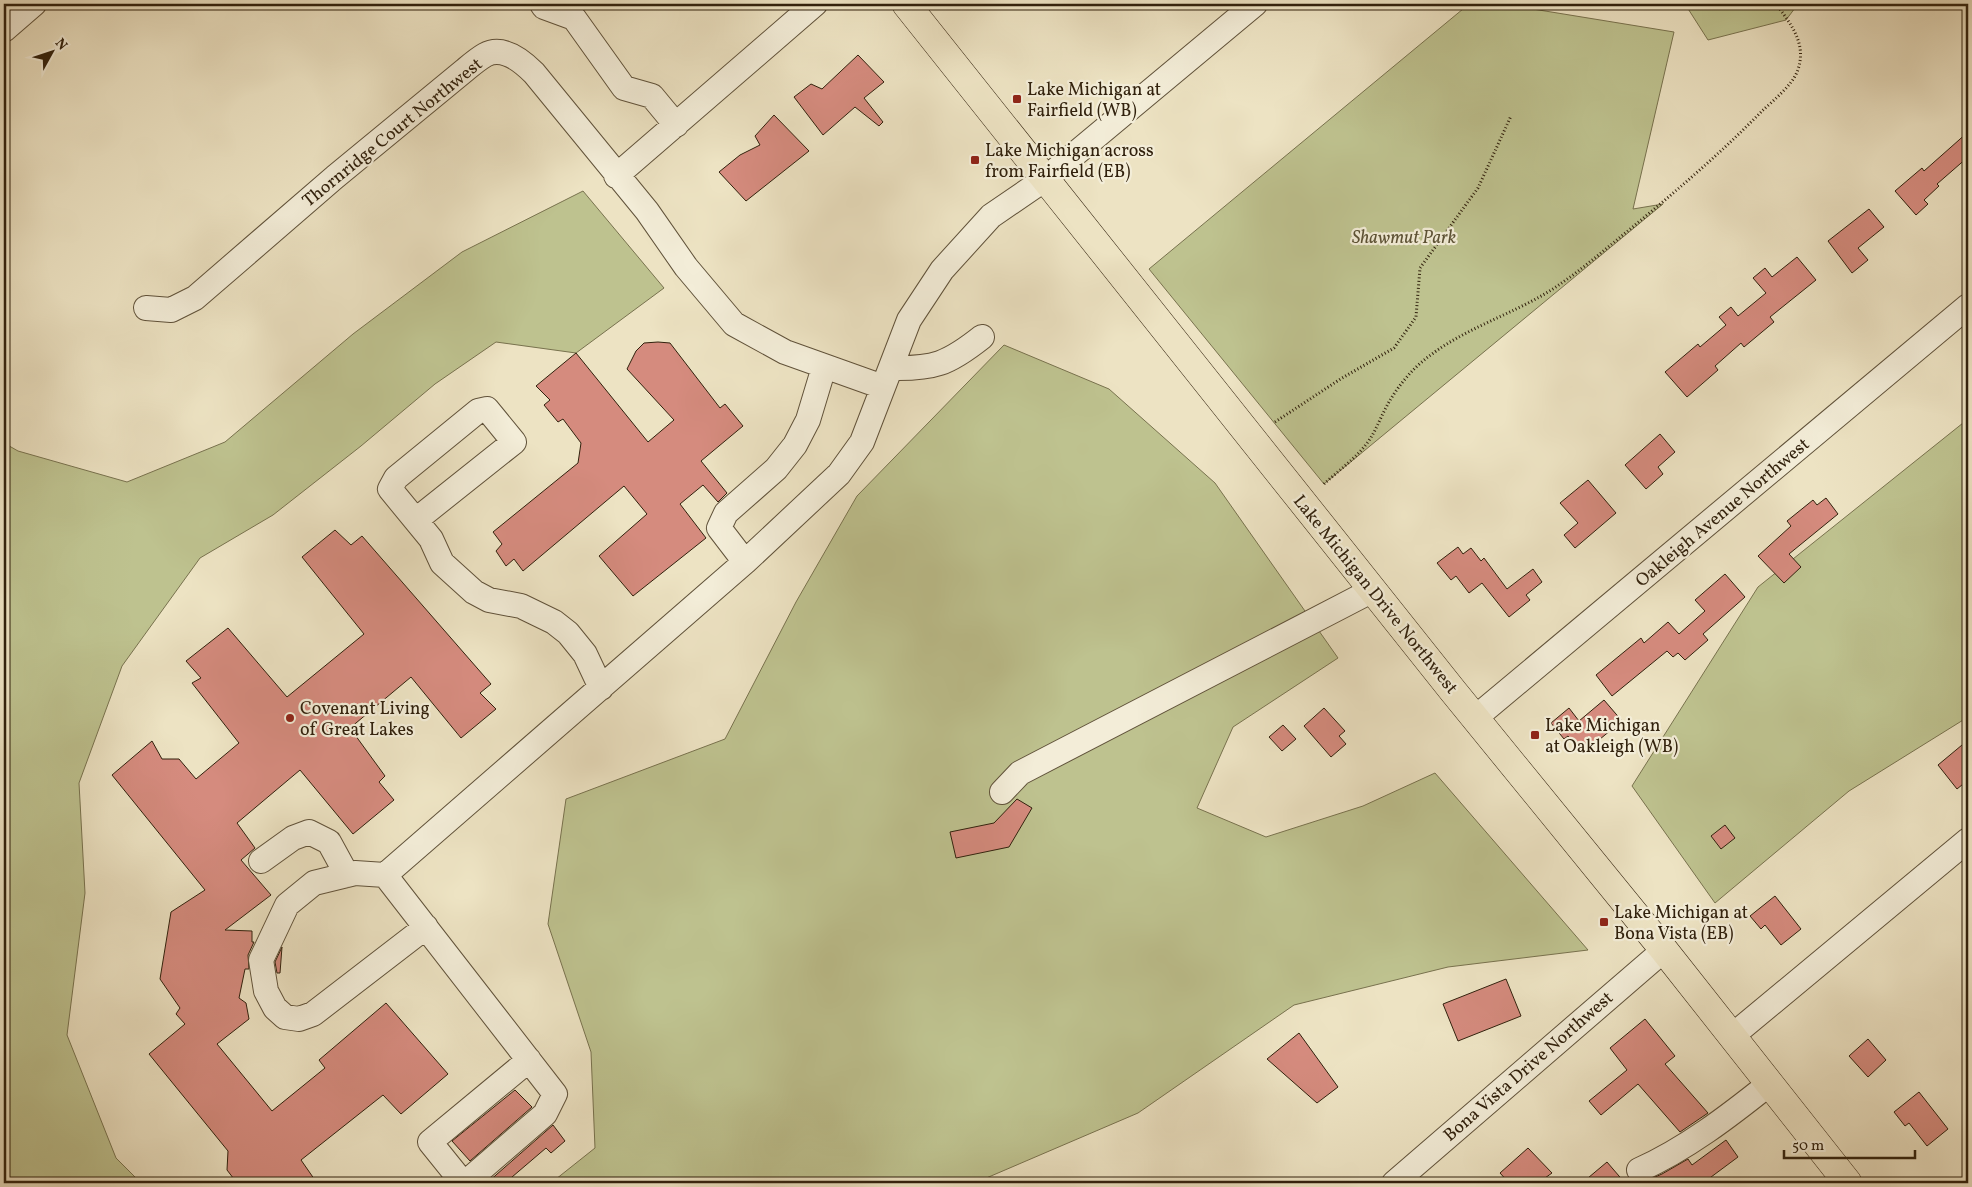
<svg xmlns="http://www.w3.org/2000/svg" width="1972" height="1187" font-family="Vollkorn,serif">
	<rect width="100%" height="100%" fill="#ede3c3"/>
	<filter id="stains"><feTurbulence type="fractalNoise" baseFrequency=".004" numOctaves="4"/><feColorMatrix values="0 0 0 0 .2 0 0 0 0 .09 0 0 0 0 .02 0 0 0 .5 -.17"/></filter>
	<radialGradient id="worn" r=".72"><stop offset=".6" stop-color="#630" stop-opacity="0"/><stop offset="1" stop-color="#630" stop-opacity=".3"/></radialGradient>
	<path fill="#bec28f" stroke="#78724e" d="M1469,4H1502L1674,32L1633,209L1663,204L1324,484L1149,269Z
		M1685,4H1798L1786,20L1708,40Z
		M583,191L664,288L576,353L496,342L435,384L361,446L273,515L200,558L122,666L79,783L85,893L67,1035L116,1158L141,1183H4V443L18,451L127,482L225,442L353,334L462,252Z
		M1004,345L1109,389L1215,483L1338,658L1233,727L1197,808L1266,837L1363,806L1435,773L1588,950L1448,967L1294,1005L1138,1113L984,1179L977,1183H551L595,1148L591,1052L548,924L566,799L725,739L796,602L857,496Z
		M1968,419V717L1849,791L1715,903L1632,786L1758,587Z"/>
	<path fill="#d58b7e" stroke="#31210d" d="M858,55L884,82L864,98L883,122L879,126L855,107L823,135L794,97L811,84L822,89Z
		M774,115L809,151L746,201L719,172L740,155L760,145L755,136Z
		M1968,132V157L1937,184L1939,186L1924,200L1928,204L1916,215L1895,191L1922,168L1924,171Z
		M1869,209L1884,227L1858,248L1868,260L1852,273L1828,241Z
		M1797,257L1816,280L1770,317L1774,322L1744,347L1741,343L1715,366L1718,370L1687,397L1665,372L1698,344L1700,347L1726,325L1719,317L1731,307L1738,316L1766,293L1753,278L1765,268L1772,277Z
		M658,342L670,343L720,408L725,404L743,426L701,461L727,493L718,502L703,485L680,504L706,538L633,596L599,556L647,514L624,486L523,571L514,559L506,566L496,551L502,544L493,532L578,463L581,443L563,419L558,422L544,405L550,400L536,386L576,353L648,442L674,420L627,369L636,351L644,343Z
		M1660,434L1675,452L1658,467L1663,474L1646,489L1625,465Z
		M1588,480L1616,513L1575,548L1564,535L1578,523L1560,503Z
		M1826,498L1838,514L1789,554L1801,567L1784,583L1758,556L1791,526L1787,521L1813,500L1817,505Z
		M335,530L351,545L362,536L491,684L480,693L496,709L461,738L411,677L350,728L385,776L379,782L394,800L353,834L300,770L237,823L255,848L241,860L271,895L225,930L252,931V942H254L248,955L249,969H245L239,998L246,1003L249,1019L217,1044L272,1111L325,1068L319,1060L386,1003L448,1074L401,1114L383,1095L301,1160L317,1183H237L227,1170L228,1151L149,1054L185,1024L176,1014L180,1008L160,979L171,912L205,890L112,775L152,741L162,759H179L196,779L239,743L192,683L201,678L186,661L228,628L287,697L364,634L302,557Z
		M1458,547L1463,554L1471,548L1481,561L1484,558L1507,589L1533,569L1542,582L1526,595L1530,600L1509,617L1482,583L1469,593L1456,576L1451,580L1437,563Z
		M1725,574L1745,597L1703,634L1708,640L1685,660L1678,653L1673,657L1667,651L1612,696L1596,675L1641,638L1644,643L1668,622L1679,634L1705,611L1695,600Z
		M1604,700L1622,721L1583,753L1568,736L1564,739L1551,723L1569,708L1579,721Z
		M1324,708L1345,731L1339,736L1346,744L1331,757L1304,726Z
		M1283,725L1296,739L1282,751L1269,737Z
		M1968,740V780L1957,789L1938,765Z
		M1017,799L1032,808L1009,847L956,858L950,832L994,823Z
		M1725,825L1735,838L1721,849L1711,836Z
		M1775,896L1801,929L1781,945L1765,925L1761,929L1750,916Z
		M282,947L280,973H277L275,962Z
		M1506,979L1521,1016L1458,1041L1443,1004Z
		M1645,1019L1675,1056L1665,1064L1708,1113L1680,1132L1638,1084L1601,1115L1589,1101L1627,1070L1610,1048Z
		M1299,1033L1338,1087L1317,1103L1267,1059Z
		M1868,1039L1886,1060L1868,1077L1849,1056Z
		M515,1090L532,1107L470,1161L452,1141Z
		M1919,1092L1948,1129L1927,1146L1909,1123L1905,1126L1894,1112Z
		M553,1125L565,1141L551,1153L546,1148L505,1183H489L488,1182Z
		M1726,1140L1738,1157L1703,1183H1641L1662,1174L1688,1159L1692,1165Z
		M1528,1148L1552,1173L1538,1183H1509L1500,1173Z
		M1607,1162L1625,1183H1582Z"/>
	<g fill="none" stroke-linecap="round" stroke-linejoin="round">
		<g stroke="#60523a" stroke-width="26">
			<path id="minor" d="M542,4L544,7L574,18L624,88L652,96L676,125
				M4,30L34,4
				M616,176L815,4
				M146,308L171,310L195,298L335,177L465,70C471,65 478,59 485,55C503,45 522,61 534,73L647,211L686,267L734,324L785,352L883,387
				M891,368C934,369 948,364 982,337
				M416,520L514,442L487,409L478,411L396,478L390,489L431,539L442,563L474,592L489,600L521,606L554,622L568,633L585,654L601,688
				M745,562L719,528L726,513L776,469L795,445L808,420L824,367
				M1475,718L1968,306
				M1002,792L1020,773L1373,590
				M261,861L293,838L309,832L329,842L347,875
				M385,875L555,1094L545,1114L465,1183
				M426,927L313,1014L299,1019L285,1017L275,1008L266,991L261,960L287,905L314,883L355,873L385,875L745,562L839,474L862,442L909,320L942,270L991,216L1045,179L1255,4
				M1732,1036L1968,840
				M1639,1170C1686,1149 1729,1116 1769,1084
				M463,1183L430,1142L529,1060
				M1394,1183L1664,950"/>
		</g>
		<g stroke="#31210d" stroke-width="29">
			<path id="highway" d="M906,4L1453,691L1664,950L1848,1183"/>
		</g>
		<path stroke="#31210d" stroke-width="3" stroke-dasharray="1 2.5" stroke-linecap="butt" d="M1275,422L1342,378L1394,348L1416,317L1420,268L1478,188L1511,116
			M1324,484C1339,470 1358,457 1370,439C1377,428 1382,414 1389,402C1398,386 1413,368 1428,357C1464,329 1510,315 1548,292C1577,274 1603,251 1629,230C1675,192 1720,154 1762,111C1773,101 1792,85 1797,72C1808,45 1791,24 1776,4"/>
		<use href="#minor" stroke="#f3edd8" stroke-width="24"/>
		<use href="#highway" stroke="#ede3c3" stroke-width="28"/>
	</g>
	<g fill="#8f2418" stroke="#f3edd8" stroke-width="2">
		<rect x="1012" y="94" width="10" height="10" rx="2.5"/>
		<rect x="970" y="155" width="10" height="10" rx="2.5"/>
		<circle cx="290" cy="718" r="5"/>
		<rect x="1530" y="730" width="10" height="10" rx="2.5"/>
		<rect x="1599" y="917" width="10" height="10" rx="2.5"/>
	</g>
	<g text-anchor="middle" stroke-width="4.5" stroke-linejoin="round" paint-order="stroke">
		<g font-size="18" fill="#31210d" stroke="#f3edd8" text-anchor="start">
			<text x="1027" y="95">Lake Michigan at<tspan x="1027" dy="21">Fairfield (WB)</tspan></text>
			<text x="985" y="156">Lake Michigan across<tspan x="985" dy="21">from Fairfield (EB)</tspan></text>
			<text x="300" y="714">Covenant Living<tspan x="300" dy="21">of Great Lakes</tspan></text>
			<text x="1545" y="731">Lake Michigan<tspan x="1545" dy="21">at Oakleigh (WB)</tspan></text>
			<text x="1614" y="918">Lake Michigan at<tspan x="1614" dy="21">Bona Vista (EB)</tspan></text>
		</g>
		<g font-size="18" fill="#31210d" stroke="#f3edd8">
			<text transform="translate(392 132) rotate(-39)" y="6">Thornridge Court Northwest</text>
			<text transform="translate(1722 512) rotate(-40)" y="6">Oakleigh Avenue Northwest</text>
			<text transform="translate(1376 594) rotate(51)" y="6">Lake Michigan Drive Northwest</text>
			<text transform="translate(1528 1066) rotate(-41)" y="6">Bona Vista Drive Northwest</text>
		</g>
		<g font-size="18" font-style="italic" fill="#5b5134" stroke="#f3edd8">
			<text x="1404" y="243">Shawmut Park</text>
		</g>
	</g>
	<rect width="1972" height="1187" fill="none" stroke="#ede3c3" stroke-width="20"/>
	<rect x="5" y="5" width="1962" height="1177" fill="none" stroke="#31210d" stroke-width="2.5"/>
	<rect x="10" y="10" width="1952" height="1167" fill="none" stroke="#31210d"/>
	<g transform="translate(52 52) rotate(50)" stroke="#f3edd8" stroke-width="4" paint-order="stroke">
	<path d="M0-4L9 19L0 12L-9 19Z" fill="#31210d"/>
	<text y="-8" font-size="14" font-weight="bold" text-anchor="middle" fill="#31210d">N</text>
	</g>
	<path d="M1784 1150v8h131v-8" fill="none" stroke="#31210d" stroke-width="2.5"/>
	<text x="1792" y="1150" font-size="15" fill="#31210d" stroke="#f3edd8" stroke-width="4" paint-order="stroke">50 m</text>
	<rect width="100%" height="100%" filter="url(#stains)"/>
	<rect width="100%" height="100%" fill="url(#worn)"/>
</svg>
